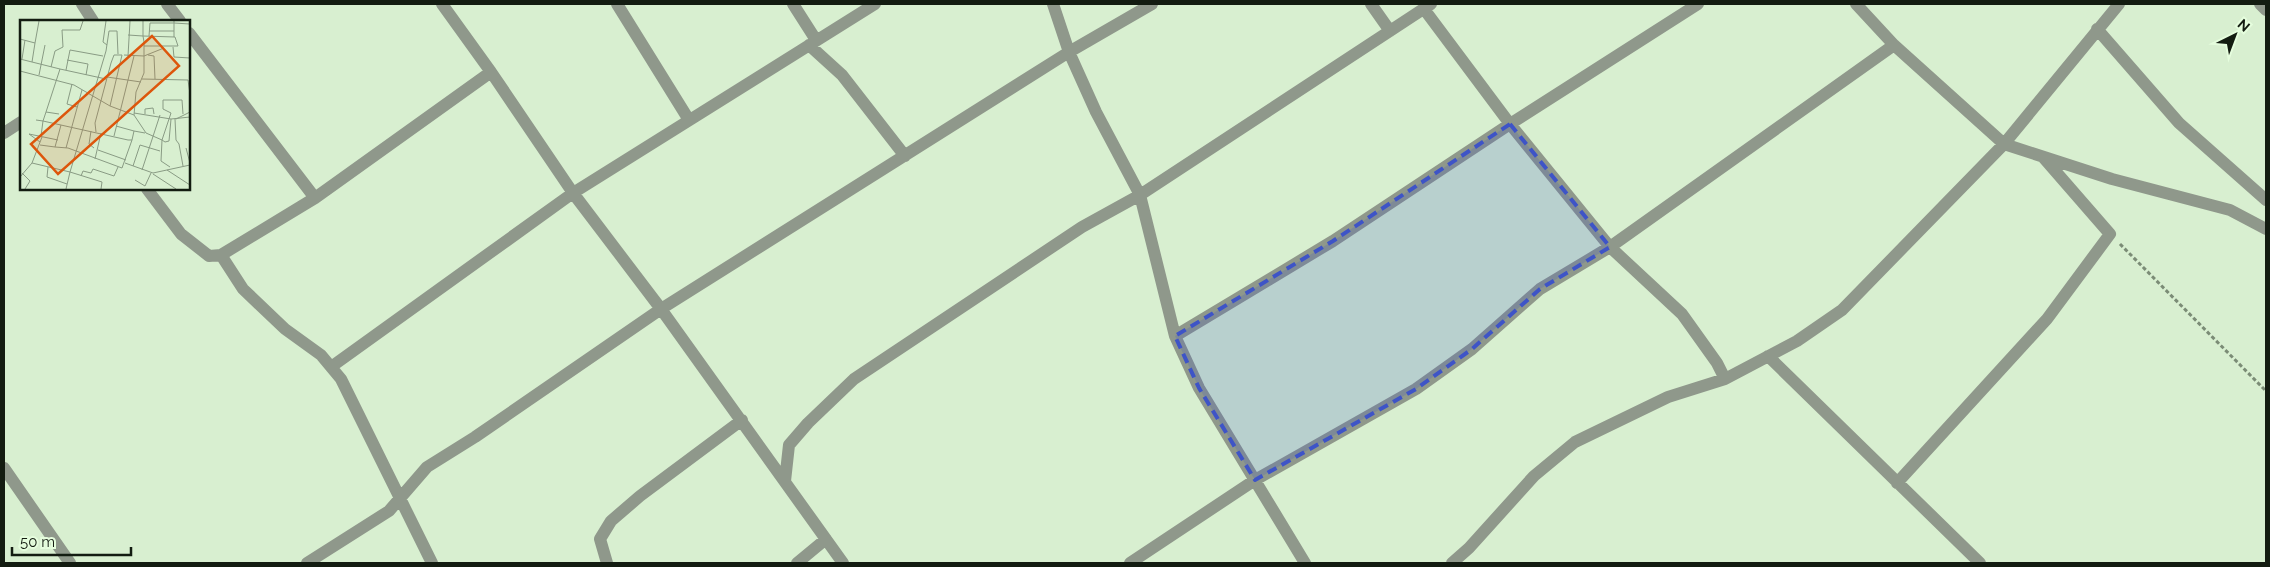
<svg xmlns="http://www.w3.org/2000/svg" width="2270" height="567" font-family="Raleway,sans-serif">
	<rect width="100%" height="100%" fill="#d8efd0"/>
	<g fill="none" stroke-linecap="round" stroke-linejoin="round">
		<path stroke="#7b8c76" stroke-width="3" stroke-dasharray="4 2.5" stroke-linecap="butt" d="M2120,244L2266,391"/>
		<path stroke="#8f988b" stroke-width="12" d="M82,4L93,21
			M167,4L180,21
			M442,4L491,72L573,193L661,309L843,563
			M617,4L689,120
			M793,4L816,40
			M1053,4L1069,52L1096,112L1140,195L1175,336L1199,388L1305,563
			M1371,4L1390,31
			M1856,4L1894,45L2004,144L2112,179L2230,210L2266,229
			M2260,4L2266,10
			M1424,9L1510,124L1610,247L1682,314L1717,363L1725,379
			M2097,29L2179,123L2266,200
			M189,33L315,198
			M809,45L842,75L905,156
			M4,133L21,122
			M147,189L181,234L209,256L221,255L315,198L491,72
			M221,255L243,289L285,329L321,355L341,379L432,563
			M1175,336L1333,241L1510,124L1698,4
			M1768,356L1980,563
			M331,367L573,193L875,4
			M4,468L70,563
			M785,481L789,445L808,423L854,379L1082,227L1140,195L1431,4
			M1897,483L2047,319L2110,234L2043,157
			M307,563L389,511L427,467L475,437L661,309L1069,52L1152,4
			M607,563L600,539L611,521L640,496L742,420
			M797,563L826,539
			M1130,563L1255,480L1416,389L1472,349L1540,289L1610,247L1894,45
			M1452,563L1469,548L1534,476L1575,442L1668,397L1725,379L1797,341L1842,310L2004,144L2119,4"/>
	</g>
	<path fill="#3e54c7" fill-opacity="0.2" stroke="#3e54c7" stroke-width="4" stroke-dasharray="10 6" stroke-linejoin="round" d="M1510,124L1610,247L1540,289L1472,349L1416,389L1255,480L1199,388L1175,336L1333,241Z"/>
	<g transform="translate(20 20)">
		<rect width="170" height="170" fill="#d8efd0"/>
		<path fill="none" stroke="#899b84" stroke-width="1" d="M86,1L83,22L87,25M123,1V16L155,17L158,26H124M154,3L170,4M129,11H154M108,15L123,16L124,22V53L116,72L114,95M129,16L130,3H154M154,17V1M0,19L15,23L12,42L0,39M15,23L19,1M153,27L154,37L170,38M104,35L124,36L144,28M128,35L134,36L135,59M108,36L110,1M2,39L5,20M47,40L68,44L66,55M12,42L40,49L26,92M31,47L35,31L43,27L42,10H60L63,1M40,49L86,59M46,50L50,30L83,36M0,51L54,65L90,86L114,95L126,113L142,120L141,141L150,147M19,55L25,25M87,57L121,62M122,59L168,60L170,74M52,64L47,84L57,87M114,93L151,99L170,97M125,94V89L133,88L134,94M151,99L149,121L145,122L142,120L151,93L143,89V80H162L163,94M155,99L156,120L159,124L163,146M156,99L170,92M16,100L23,101L26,92L39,94M96,106L114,111M71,111L69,124L74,128M76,112L75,103L91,43L94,35H102L90,86M21,116L23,101L108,120H112L114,111L125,113M94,116L114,36M20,122L9,114L38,120M20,125L35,127L41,105M35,127L48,128L102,148L112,120M46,128L62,70M166,128L170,143M78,130L106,140M75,139L81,113M12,143L22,117M105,143L133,153L170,145M113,146L120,125L140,131M28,147L27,157L47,164M122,150L140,95M147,150L170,165M50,152L86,31L89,11H97L98,34M50,152L82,162L81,169M2,153L10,161L5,169M133,154L156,169M61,156L63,151L71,153L73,149L94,156L98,147M0,157L12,143L50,152L46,169M115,160L125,166L131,153"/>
		<path fill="#dd560c" fill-opacity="0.15" stroke="#dd560c" stroke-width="2.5" d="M132,16L159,46L38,154L11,124Z"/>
		<rect width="170" height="170" fill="none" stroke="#131c11" stroke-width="2.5"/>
	</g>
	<rect width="2270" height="567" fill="none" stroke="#131c11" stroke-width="10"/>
	<g transform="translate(2235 35) rotate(42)" stroke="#e5fddd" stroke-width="4" paint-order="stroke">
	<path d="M0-4L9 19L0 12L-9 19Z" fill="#131c11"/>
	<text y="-8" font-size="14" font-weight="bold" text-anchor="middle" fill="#131c11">N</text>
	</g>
	<path d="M12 547v8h119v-8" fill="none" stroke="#131c11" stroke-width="2.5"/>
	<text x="20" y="547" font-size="15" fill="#131c11" stroke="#e5fddd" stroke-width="4" paint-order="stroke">50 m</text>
</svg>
